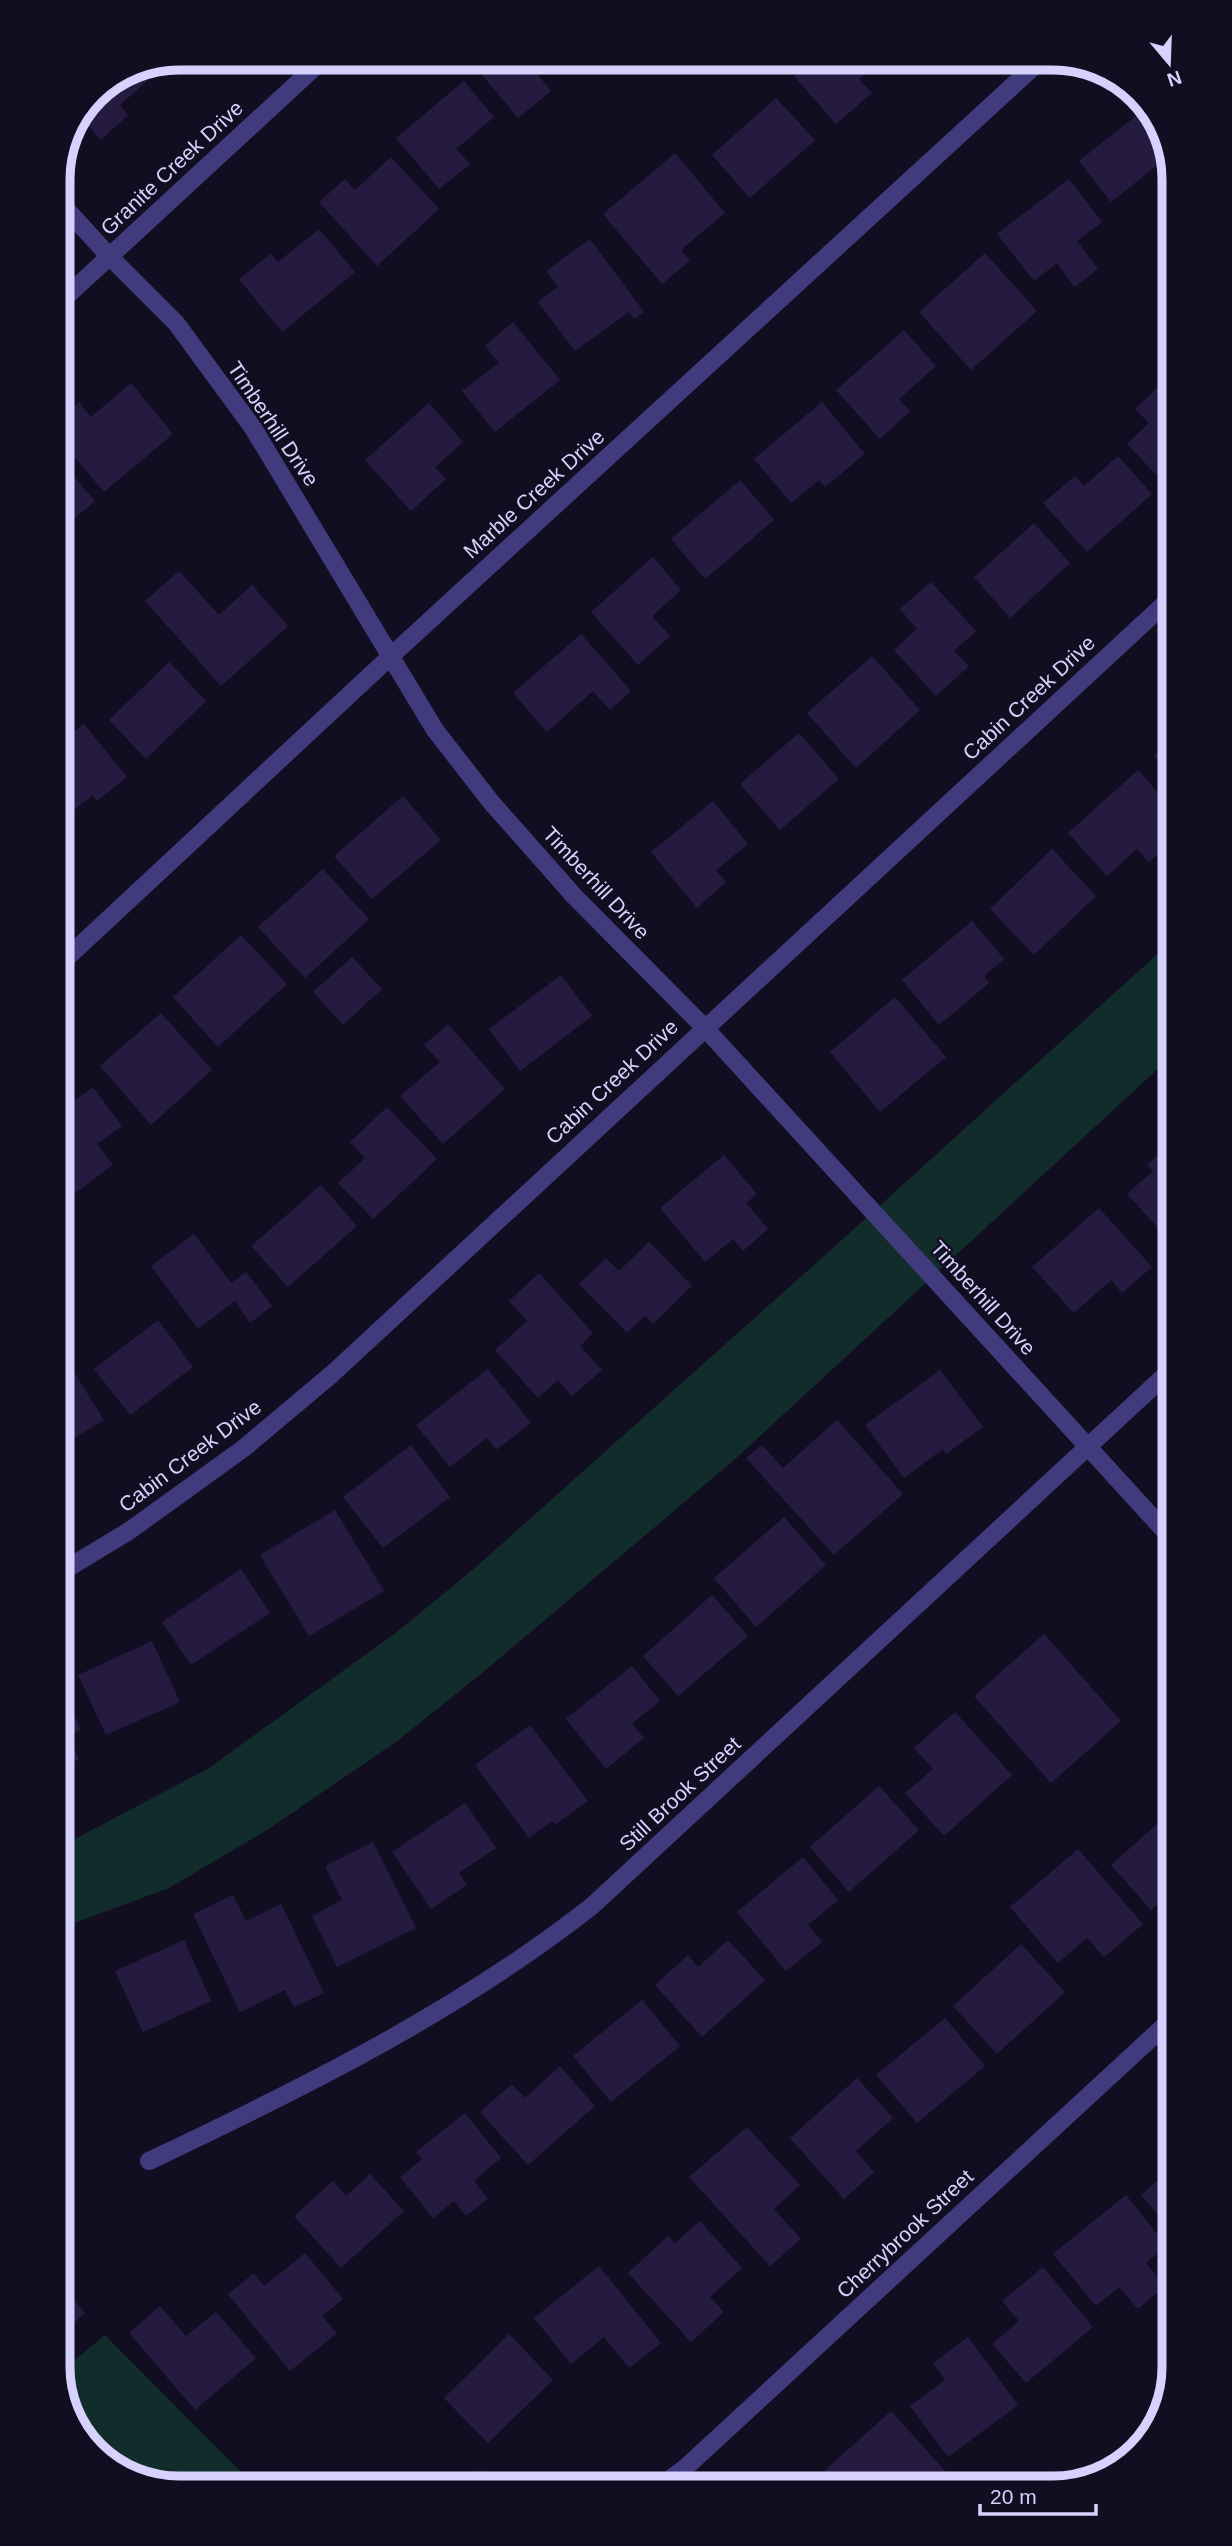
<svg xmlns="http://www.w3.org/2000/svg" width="1232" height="2546" font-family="Helvetica,sans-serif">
	<rect width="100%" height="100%" fill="#120e21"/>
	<path fill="#122b2b" d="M1174,939V1054L733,1461L487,1669L396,1742L267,1830L169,1888L58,1929V1848L209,1768L398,1631L476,1567L834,1247Z
		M105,2335L256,2487L172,2488L112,2466L101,2454L99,2455L67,2413L59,2373Z"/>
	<path fill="#251b41" d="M812,60H882L859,79L872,93L836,124L794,76Z
		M488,63H551L537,74L551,91L518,118L473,64Z
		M133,67H163L120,105L128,115L101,140L82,119L94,93Z
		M464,81L494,117L456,149L470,164L439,189L396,138Z
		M776,98L815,140L750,198L712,155Z
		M1146,108L1165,133L1173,172L1169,175L1160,163L1111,202L1079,161Z
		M675,153L725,213L681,250L690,261L662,284L603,214Z
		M391,157L439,209L377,266L319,202L345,179L355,190Z
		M1069,179L1102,222L1077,241L1098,269L1074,287L1057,263L1034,281L997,234Z
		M319,229L355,272L282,332L239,279L271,254L278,262Z
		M590,239L644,312L634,319L629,312L575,351L538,302L558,287L546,271Z
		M985,253L1037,311L971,370L919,312Z
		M513,322L560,380L495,432L462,391L499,363L485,346Z
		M904,330L936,366L899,399L910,411L880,439L836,390Z
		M1174,372V473L1164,483L1127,444L1149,423L1135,409Z
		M131,383L173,434L104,492L58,438V420L79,402L91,417Z
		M822,402L865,454L825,487L819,480L791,503L754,459Z
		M429,403L463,442L435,467L446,479L411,511L365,460Z
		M1118,456L1152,494L1087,552L1043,503L1075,476L1084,486Z
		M58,458L95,501L58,532Z
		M740,480L774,520L705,579L671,539Z
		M1034,523L1070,563L1010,618L974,577Z
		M653,557L681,590L652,616L670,636L638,665L591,612Z
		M179,571L219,615L252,585L288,626L221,686L145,601Z
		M931,582L976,631L954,651L969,666L936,696L894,650L917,629L900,609Z
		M581,634L631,691L610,710L593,691L547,732L513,693Z
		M872,656L920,710L856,768L807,713Z
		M169,662L206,701L146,759L109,720Z
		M84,724L127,777L97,801L93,795L62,820L58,815V745Z
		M799,733L839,779L780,830L740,784Z
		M1174,738V778L1154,755Z
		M1138,770L1174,810V815L1158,830L1169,844L1149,862L1137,849L1107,876L1068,833Z
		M403,796L441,840L372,899L334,856Z
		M713,801L748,844L716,870L726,882L697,908L651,852Z
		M1052,849L1096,896L1034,955L990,909Z
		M323,869L369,919L305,978L258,927Z
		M972,921L1004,959L984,976L989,983L939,1025L902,980Z
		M241,935L287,984L218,1047L173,997Z
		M352,957L382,989L343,1025L313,992Z
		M561,975L592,1016L520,1071L489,1029Z
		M895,997L946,1057L880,1112L830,1052Z
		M161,1013L212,1070L151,1125L100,1066Z
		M448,1024L505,1089L443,1144L400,1096L440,1062L424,1045Z
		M93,1087L122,1126L97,1144L113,1165L74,1194L58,1173V1113Z
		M387,1107L437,1159L373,1219L338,1183L365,1158L350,1142Z
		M1174,1141V1241L1172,1243L1127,1194L1153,1171L1147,1165Z
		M724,1155L757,1194L746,1203L768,1229L743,1251L733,1239L705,1262L660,1208Z
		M321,1185L357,1226L288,1287L251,1246Z
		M1099,1208L1152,1267L1122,1293L1111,1280L1074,1313L1032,1267Z
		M194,1234L231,1283L246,1272L272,1306L250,1323L235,1301L198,1329L151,1266Z
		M649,1242L692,1286L653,1324L645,1315L627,1333L579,1284L606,1258L619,1271Z
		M539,1273L593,1333L580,1346L602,1370L572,1396L558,1380L538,1398L495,1350L527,1321L509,1301Z
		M158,1320L193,1367L130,1415L94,1369Z
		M488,1369L531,1423L496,1450L487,1438L450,1467L416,1425Z
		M940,1370L983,1427L946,1454L943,1449L904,1478L865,1425Z
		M74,1372L104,1420L58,1448V1382Z
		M837,1420L903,1494L834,1555L746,1458L762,1445L783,1468Z
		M411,1445L450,1497L383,1548L343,1497Z
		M335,1510L384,1591L309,1636L260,1555Z
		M784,1517L826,1565L756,1627L714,1578Z
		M241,1569L270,1613L191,1665L162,1622Z
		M712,1595L748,1636L678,1696L643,1656Z
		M1044,1634L1121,1721L1051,1783L974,1696Z
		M152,1641L180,1702L106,1735L78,1675Z
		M632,1666L660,1701L632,1724L644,1738L606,1769L566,1719Z
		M60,1685L81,1730L68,1736L79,1759L58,1769Z
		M955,1712L1012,1775L944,1836L905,1793L933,1769L914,1748Z
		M530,1725L588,1801L555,1825L552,1821L529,1838L475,1765Z
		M879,1786L919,1830L849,1892L810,1847Z
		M465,1803L496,1848L459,1873L467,1885L431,1909L392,1852Z
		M1174,1809V1890L1151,1910L1111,1865Z
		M373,1842L416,1928L337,1967L312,1916L342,1900L325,1866Z
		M1078,1849L1143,1924L1104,1957L1087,1938L1058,1963L1010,1907Z
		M803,1857L838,1900L808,1925L822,1942L786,1971L737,1912Z
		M233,1895L246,1921L281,1904L324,1993L294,2007L285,1990L240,2012L193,1914Z
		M184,1940L211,2001L143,2032L115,1971Z
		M728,1940L765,1980L702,2037L655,1985L688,1955L698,1967Z
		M1021,1944L1065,1992L997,2054L953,2006Z
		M642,2000L680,2046L611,2102L573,2056Z
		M945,2018L985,2066L917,2123L876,2075Z
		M560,2066L595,2106L528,2165L480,2112L512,2084L525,2098Z
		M857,2078L893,2118L856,2151L874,2172L844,2199L790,2138Z
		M465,2113L501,2158L474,2181L488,2199L466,2216L454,2201L433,2218L400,2177L422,2159L416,2152Z
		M747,2127L800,2185L774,2209L801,2239L770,2266L689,2177Z
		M1174,2141V2162L1164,2151Z
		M1174,2166V2233L1141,2195Z
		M370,2174L404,2211L341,2268L294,2216L333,2181L346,2196Z
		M1126,2195L1167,2246L1146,2263L1165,2286L1138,2309L1119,2287L1096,2306L1053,2254Z
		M700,2221L742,2268L710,2297L724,2312L691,2342L628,2273L668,2236L675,2243Z
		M305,2253L343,2299L322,2316L337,2333L290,2371L228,2294L254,2273L264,2286Z
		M599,2266L661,2343L629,2368L604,2337L571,2364L534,2318Z
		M1043,2267L1093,2327L1026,2383L992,2344L1019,2321L1002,2301Z
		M58,2282L85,2313L58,2337Z
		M160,2306L186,2336L216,2312L256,2358L195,2410L129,2333Z
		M509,2334L553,2380L488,2443L444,2398Z
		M968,2337L1018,2405L948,2457L910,2406L945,2380L933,2363Z
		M891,2411L946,2472L936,2481L831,2482L823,2472Z
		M487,2471L488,2485L390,2486L389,2476Z"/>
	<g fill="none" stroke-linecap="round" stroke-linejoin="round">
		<path stroke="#413b7e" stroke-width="18" d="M58,200L109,256L176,323L253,428L435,730L491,802L575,897L704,1027L1174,1541
			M58,304L317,65
			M58,966L392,655L1043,58
			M58,1574L129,1531L244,1448L332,1374L1174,595
			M149,2161C303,2088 457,2012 592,1906L1174,1367
			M665,2483L685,2468L1174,2017"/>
	</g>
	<g text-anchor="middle" stroke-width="5" stroke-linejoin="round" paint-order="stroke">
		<g font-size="21" fill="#d7d1fd" stroke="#120e21">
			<text transform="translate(172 168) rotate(-43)" y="7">Granite Creek Drive</text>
			<text transform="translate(273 424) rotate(56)" y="7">Timberhill Drive</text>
			<text transform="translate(534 494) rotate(-42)" y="7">Marble Creek Drive</text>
			<text transform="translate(1029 698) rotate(-43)" y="7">Cabin Creek Drive</text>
			<text transform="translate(596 883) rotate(47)" y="7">Timberhill Drive</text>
			<text transform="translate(612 1082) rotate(-43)" y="7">Cabin Creek Drive</text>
			<text transform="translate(983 1298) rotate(48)" y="7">Timberhill Drive</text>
			<text transform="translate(190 1456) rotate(-37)" y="7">Cabin Creek Drive</text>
			<text transform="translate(680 1794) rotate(-43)" y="7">Still Brook Street</text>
			<text transform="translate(905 2234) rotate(-43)" y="7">Cherrybrook Street</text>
		</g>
	</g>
	<path d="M0 0H1232V2546H0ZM179 70H1053A109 109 0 0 1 1162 179V2367A109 109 0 0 1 1053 2476H179A109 109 0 0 1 70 2367V179A109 109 0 0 1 179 70Z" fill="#120e21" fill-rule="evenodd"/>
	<path fill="none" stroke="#d7d1fd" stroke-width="9" d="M179 70H1053A109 109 0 0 1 1162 179V2367A109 109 0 0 1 1053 2476H179A109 109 0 0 1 70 2367V179A109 109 0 0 1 179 70Z"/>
	<g transform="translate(1169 63) rotate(161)" stroke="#120e21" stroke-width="5" paint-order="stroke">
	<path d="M0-5L12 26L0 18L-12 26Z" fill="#d7d1fd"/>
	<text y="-10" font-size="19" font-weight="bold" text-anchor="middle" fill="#d7d1fd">N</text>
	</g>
	<path d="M980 2504v10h116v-10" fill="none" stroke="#d7d1fd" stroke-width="3.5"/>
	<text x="990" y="2504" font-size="21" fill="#d7d1fd" stroke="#120e21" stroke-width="5" paint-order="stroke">20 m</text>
</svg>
